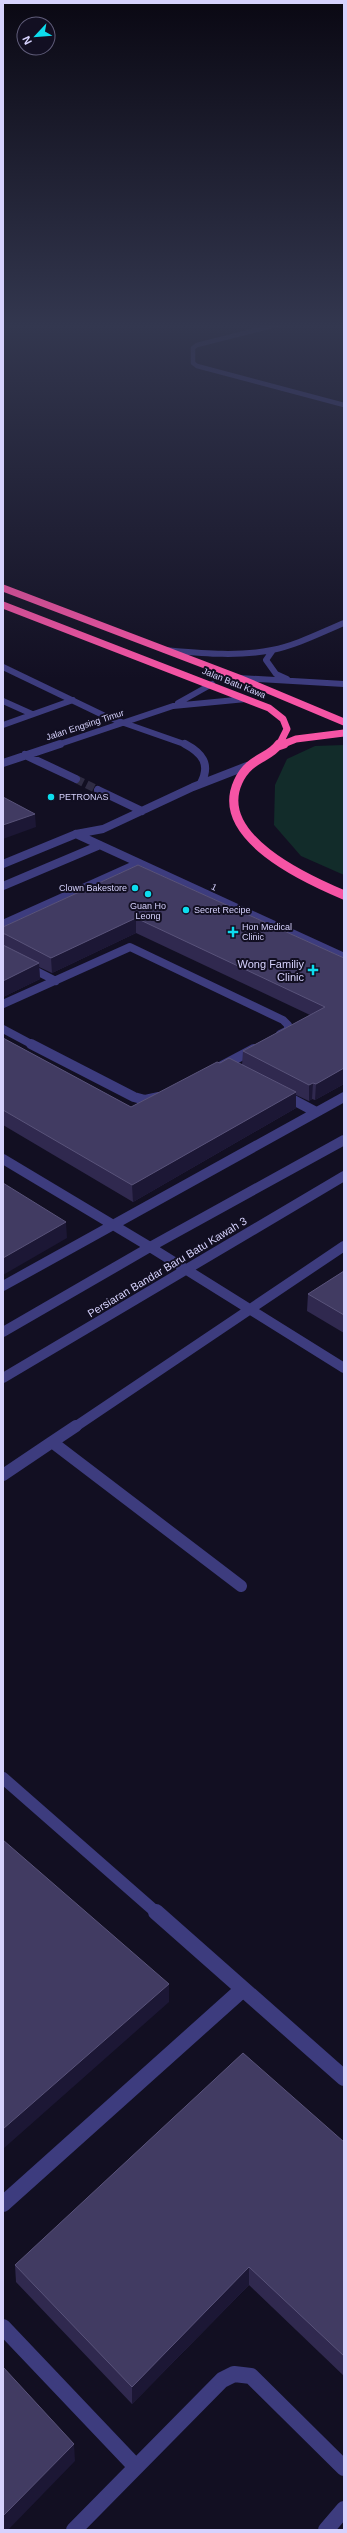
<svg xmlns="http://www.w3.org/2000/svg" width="347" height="2533" font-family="Helvetica,sans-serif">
	<rect width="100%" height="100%" fill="#120f22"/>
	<path fill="#122c2a" d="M344,745V875L301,856L274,825L275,785L287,759L315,746Z"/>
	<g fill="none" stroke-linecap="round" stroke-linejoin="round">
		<path stroke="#2f2c43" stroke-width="8" stroke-dasharray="8 4" stroke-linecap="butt" d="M76,779L98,790"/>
		<path stroke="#3d3c7e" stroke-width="4.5" d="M280,324L197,345L193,348V363L197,366L344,405"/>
		<path stroke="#3d3c7e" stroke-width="6" d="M165,650C200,653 237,657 272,650C297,645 320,633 344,623
			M273,650L266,660L276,674L287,679
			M3,667L107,717L187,745
			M239,678L344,684
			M3,701L32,714
			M178,703L212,684
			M3,725L73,700
			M57,745L173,706L246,699"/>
		<path stroke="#3d3c7e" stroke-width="8" d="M185,744C202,753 211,764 201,783
			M25,755L76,779
			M3,763L60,744
			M98,790L142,811
			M76,834L344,957
			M3,864L76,834L103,829L193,787L247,766
			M3,886L100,845
			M3,924L139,863
			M3,954L56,981
			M3,1004L130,947L283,1020L288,1025V1030L280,1034
			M3,1029L33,1045"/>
		<path stroke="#3d3c7e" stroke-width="10" d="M31,1044L134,1097L145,1100L159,1097
			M222,1066L254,1049
			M284,1095L316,1112
			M3,1159L150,1247L344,1368
			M3,1286L344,1097
			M3,1332L150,1247L344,1140
			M3,1378L344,1176
			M75,1427L344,1246"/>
		<path stroke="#3d3c7e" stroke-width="12" d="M52,1442L76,1426
			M3,1475L52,1442L241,1586
			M3,1778L157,1913"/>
		<path stroke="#3d3c7e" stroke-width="16" d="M156,1912L344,2078
			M3,2204L243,1989
			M3,2327L136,2467
			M74,2530L222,2380L234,2374L251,2376L344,2468
			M326,2530L344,2509"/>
		<path stroke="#f654a5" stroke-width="7" d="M3,588L239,678L344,722
			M3,605L269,708L283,719L287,729L279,745
			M281,745L296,739L344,733"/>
		<path stroke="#f654a5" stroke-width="9" d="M279,744C269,759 249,757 238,782C213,837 306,879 344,895
			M278,746L284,744"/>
	</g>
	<path fill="#30294f" d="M138,865L344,958V1084L315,1100L312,1099L309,1101L296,1095V1108L133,1202L3,1125V1038L131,1107L220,1063L242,1065L243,1051L310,1015L136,933L52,973L39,967L40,979L3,997V927Z
		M344,1271V1333L307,1311L308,1294Z
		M344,2142V2376L249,2285L132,2404L16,2282L15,2265Z"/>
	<path fill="#1c1735" d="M35,814L36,827L3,839V825Z
		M136,918V933L52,973L51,958Z
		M39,963L40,979L3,997V981Z
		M344,1068V1084L315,1100L316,1084Z
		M313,1083L312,1099L309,1101V1085Z
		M296,1092V1108L133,1202L132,1185Z
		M66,1222L67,1238L3,1275V1258Z
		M169,1984V2002L3,2149V2129Z
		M249,2267V2285L132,2404V2387Z
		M74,2444L75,2461L8,2530H3V2516Z"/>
	<path fill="#413b62" stroke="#59537a" d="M3,797L35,814L3,825Z
		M138,865L344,958V1068L316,1084L313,1083L309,1085L243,1051L325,1007L136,918L51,958L5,934H3V927Z
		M3,945L39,963L3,981Z
		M3,1038L131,1107L217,1062L220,1063L229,1058L296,1092L132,1185L3,1110Z
		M3,1183L66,1222L3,1258Z
		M344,1271V1315L308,1294Z
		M3,1840L169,1984L3,2129Z
		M243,2053L344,2142V2356L249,2267L132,2387L15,2265Z
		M3,2367L74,2444L3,2516Z"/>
	<linearGradient id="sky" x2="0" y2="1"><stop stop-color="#0a0813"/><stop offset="0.48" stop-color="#33374f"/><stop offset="1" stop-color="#33374f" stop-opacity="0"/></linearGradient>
	<rect width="347" height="679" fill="url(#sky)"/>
	<g fill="#0dddee" stroke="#120f22" stroke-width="1.5">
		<circle cx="51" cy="797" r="4"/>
		<circle cx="135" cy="888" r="4"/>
		<circle cx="148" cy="894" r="4"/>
		<circle cx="186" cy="910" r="4"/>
		<path d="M231 926h4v4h4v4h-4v4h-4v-4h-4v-4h4z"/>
		<path d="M311 964h4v4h4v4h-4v4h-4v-4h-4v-4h4z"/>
	</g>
	<g text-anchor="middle" stroke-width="4" stroke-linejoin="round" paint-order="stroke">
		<g font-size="9" fill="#d6d2fd" stroke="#120f22">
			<text transform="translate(234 683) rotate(22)" y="3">Jalan Batu Kawa</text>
			<text transform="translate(85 725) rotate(-18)" y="3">Jalan Engsing Timur</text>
			<text transform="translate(214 887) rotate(25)" y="3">1</text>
		</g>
		<g font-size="9" fill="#d6d2fd" stroke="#120f22" text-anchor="start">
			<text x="59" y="800">PETRONAS</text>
			<text x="127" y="891" text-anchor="end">Clown Bakestore</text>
			<text x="148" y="909" text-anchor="middle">Guan Ho<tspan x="148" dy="10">Leong</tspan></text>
			<text x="194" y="913">Secret Recipe</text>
			<text x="242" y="930">Hon Medical<tspan x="242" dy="10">Clinic</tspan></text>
		</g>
		<g font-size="11" fill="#d6d2fd" stroke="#120f22" text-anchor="end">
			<text x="304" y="968">Wong Familiy<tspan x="304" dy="13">Clinic</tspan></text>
		</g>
		<g font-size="11" fill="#d6d2fd" stroke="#120f22">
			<text transform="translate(167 1267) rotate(-31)" y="4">Persiaran Bandar Baru Batu Kawah 3</text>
		</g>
	</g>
	<rect width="347" height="2533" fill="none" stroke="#d6d2fd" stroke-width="8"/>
	<g transform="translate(36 36) rotate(244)"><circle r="19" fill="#120f22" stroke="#605d7a"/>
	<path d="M0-3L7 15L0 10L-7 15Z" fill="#0dddee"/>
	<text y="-6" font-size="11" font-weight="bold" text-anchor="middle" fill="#d6d2fd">N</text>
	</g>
</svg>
